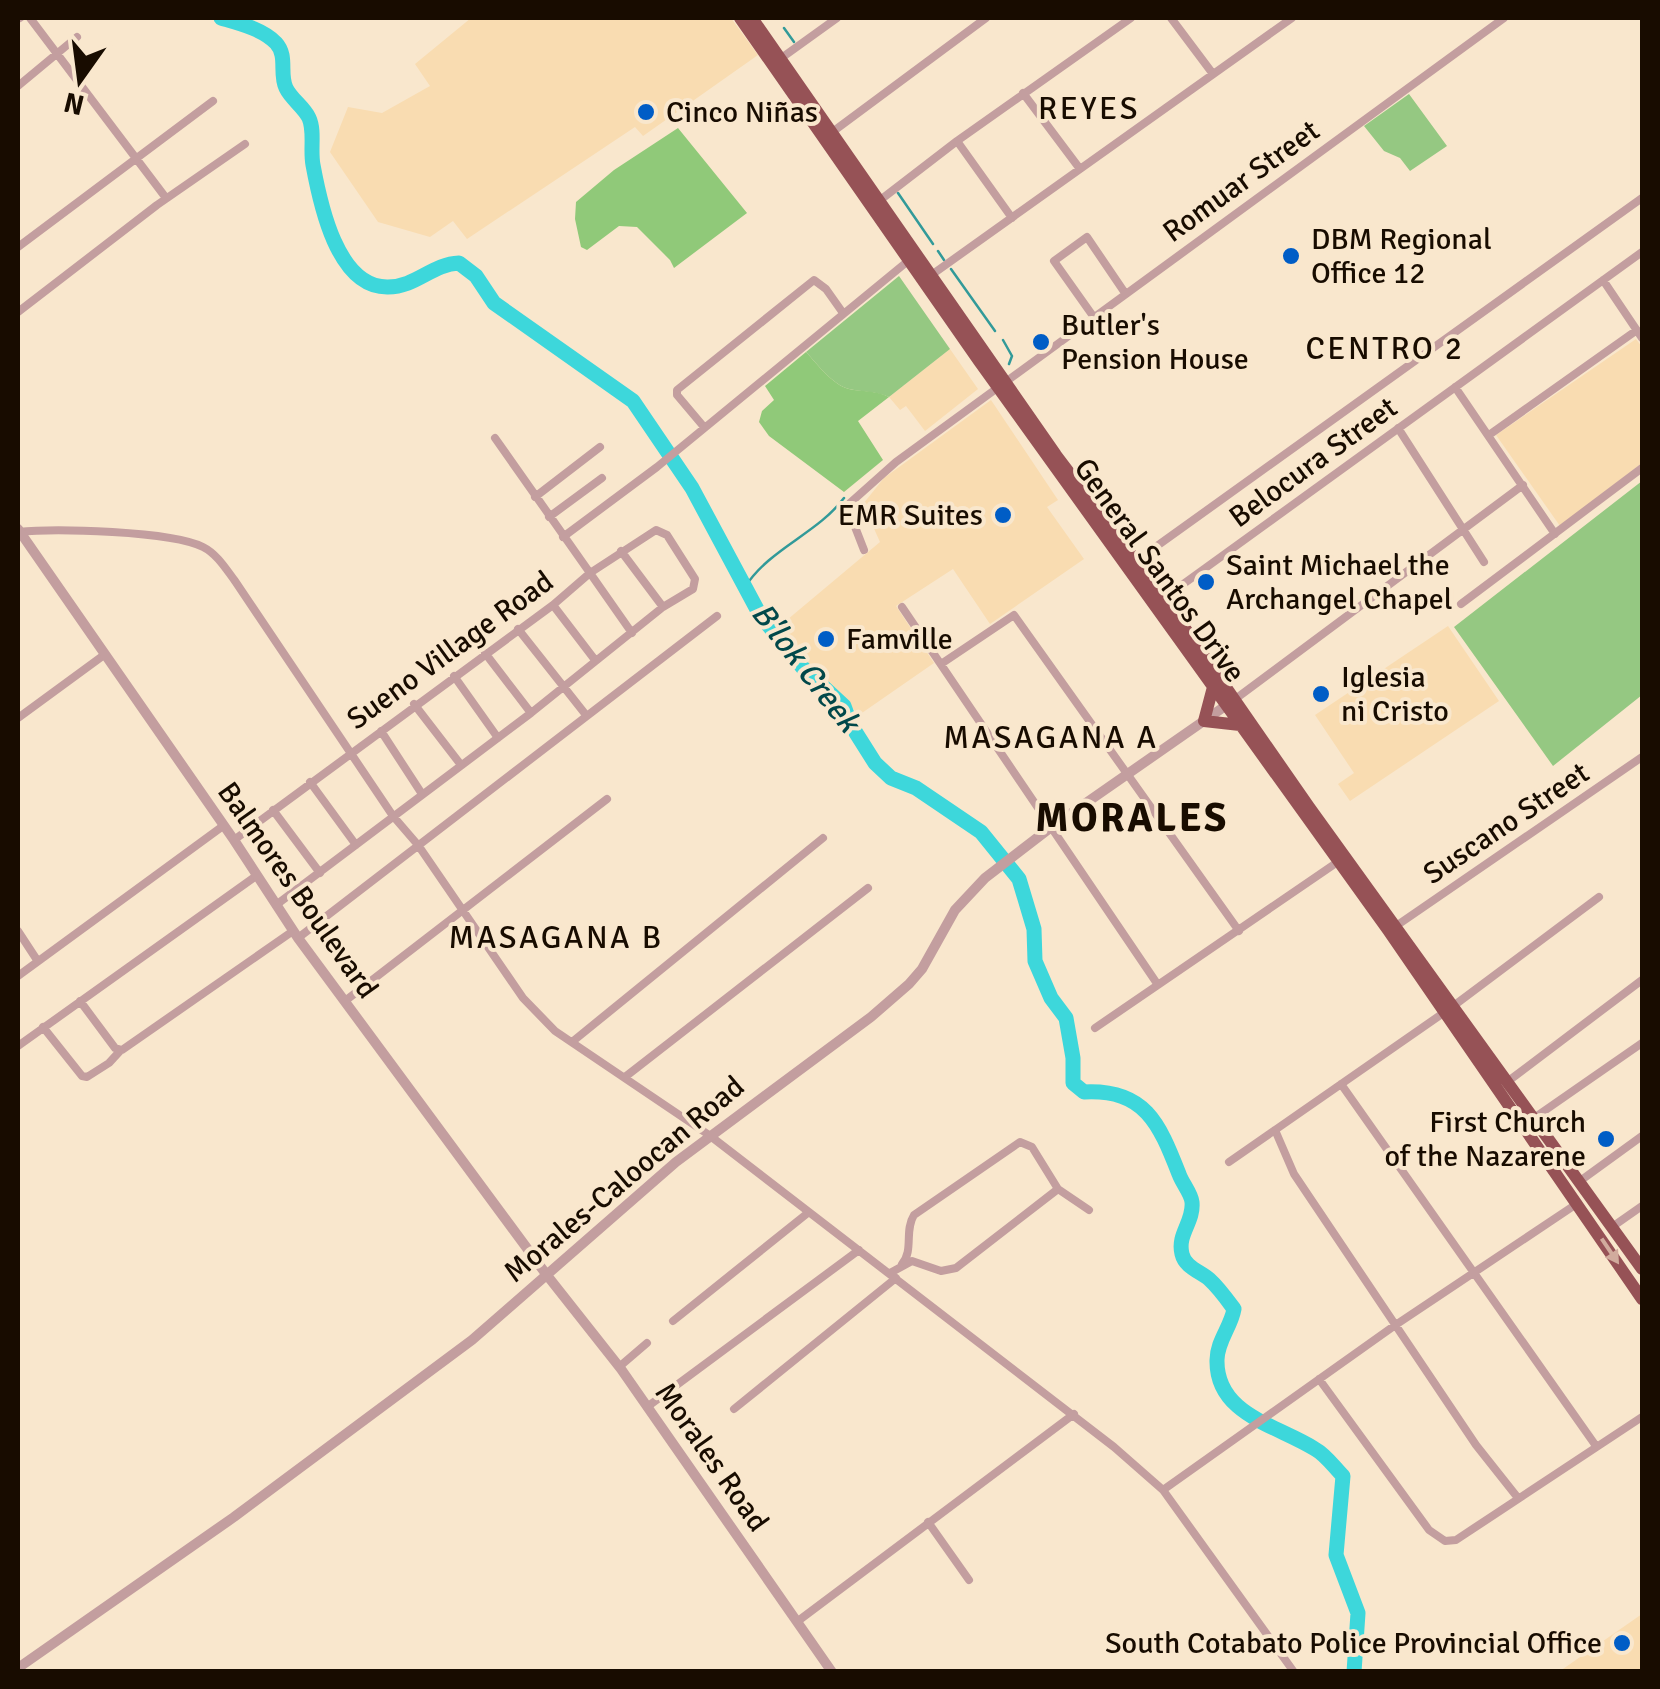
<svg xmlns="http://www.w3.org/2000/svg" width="1660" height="1689" font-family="Signika,sans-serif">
	<rect width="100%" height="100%" fill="#f9e7cd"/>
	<path fill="#f9dcb1" d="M471,18H731L758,55L643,136L635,127L467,239L453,221L430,237L378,222L330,152L348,107L382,113L430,86L415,64Z
		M1636,339L1642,347V463L1560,526L1496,435Z
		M950,349L978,389L925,431L906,406L900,410L889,397Z
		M991,400L1058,500L1047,507L1084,559L990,624L953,569L896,606L934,663L859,715L826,680L807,670L775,630L880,542L863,504L884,478Z
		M1448,626L1499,701L1350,801L1338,784L1354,773L1315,715Z
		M1642,1614V1671H1560Z"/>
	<path fill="#95c882" d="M1409,94L1447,146L1410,171L1400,158L1384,151L1364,126Z
		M899,276L950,349L889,397C875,391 863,392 849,389C833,385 817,364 806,352Z
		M1642,481V695L1553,766L1454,627Z"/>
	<path fill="#90c979" d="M678,128L747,213L674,268L670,260L637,227L619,226L587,250L581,247L575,219L576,202L614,170Z
		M806,352C817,364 833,385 849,389C863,392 875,390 889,397L858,421L883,460L844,492L769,436L759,422L762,411L774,400L765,386Z"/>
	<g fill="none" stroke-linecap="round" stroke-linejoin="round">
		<path stroke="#329a99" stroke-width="2.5" d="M784,28L794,42
			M898,193L933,244
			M938,251L944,260
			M951,269L995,331
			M1003,340L1012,356L1009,364
			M745,587C770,548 817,534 844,498"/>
		<path stroke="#3dd7db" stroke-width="15" d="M221,18C238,23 263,29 276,43C288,56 279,74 286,88C291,99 304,107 309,118C315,131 310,150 313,165C320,203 337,288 388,287C416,287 432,264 459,263L476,276L494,303L633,401L692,488L760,615L803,668L844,706L851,725L875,763L891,778L916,788L981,832L1019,879L1034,929L1035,961L1051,998L1066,1018L1073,1058V1083L1084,1092C1145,1089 1159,1123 1179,1174C1182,1183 1191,1193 1192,1202C1194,1222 1177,1234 1182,1254C1185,1267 1199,1271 1209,1279C1219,1288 1226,1298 1234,1309C1231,1327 1217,1341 1217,1360C1216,1415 1277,1425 1315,1449C1326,1455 1334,1467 1343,1476L1336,1555L1358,1613L1354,1672"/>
		<path stroke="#c39e9f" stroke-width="8" d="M30,18L166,198
			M1171,18L1213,74
			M18,19L20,18
			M780,59L837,18
			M18,86L77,37
			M1023,93L1080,169
			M831,133L986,18
			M957,141L1012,218
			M879,201L957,141L1131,18
			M18,247L213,101
			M930,276L1292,18
			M1603,280L1642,338
			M18,312L157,205L245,144
			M1093,316L1054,261L1087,237L1125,293
			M1455,387L1555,534
			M704,427L677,395V390L814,280L826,289L843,313
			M1398,428L1484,562
			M1489,435L1637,330
			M535,497L600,447
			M549,517L602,478
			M18,532C55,528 171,531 203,547C217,554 226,569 235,581L393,816L418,845L523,998L555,1031L709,1135L1114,1447L1163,1490L1294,1672
			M563,537L657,467L908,261
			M864,550L850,514V503L896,462L1504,18
			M621,551L663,607
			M1136,561L1642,198
			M1164,598L1642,252
			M1461,604L1642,468
			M553,605L595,660
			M902,607L1158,985
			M518,629L586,715
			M485,653L531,713
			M941,664L1014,615L1239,931
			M454,676L498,738
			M1234,700L1523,485
			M414,704L461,765
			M18,718L104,655
			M381,731L422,794
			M310,782L356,845
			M273,810L320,873
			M234,840L553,605L590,573L495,438
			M276,905L531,713L663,607L693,589L695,579L667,535L656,530L590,573L632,633
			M1396,926L1642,757
			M18,931L37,960
			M298,938L717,616
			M18,976L223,826
			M80,1001L115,1048L122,1050L293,931
			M345,1001L607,799
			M43,1027L82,1076L87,1077L109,1063L120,1051
			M1095,1028L1342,859
			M572,1042L823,838
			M18,1046L256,876
			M625,1077L868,888
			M1507,1082L1642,980
			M1341,1084L1596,1446
			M1534,1118L1642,1043
			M1275,1130L1294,1174L1476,1445L1518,1498
			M1229,1162L1452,1007L1599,897
			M1580,1181L1642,1136
			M1612,1227L1642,1206
			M902,1264C914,1250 904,1231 914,1215L1020,1142L1032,1147L1058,1189L1089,1210
			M890,1273L912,1261L941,1271L956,1268L1058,1189
			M673,1321L809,1212
			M619,1367L647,1343
			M1319,1379L1429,1530L1445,1541L1456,1540L1642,1417
			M647,1407L859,1250
			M734,1409L896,1278
			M1163,1490L1394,1326L1578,1203
			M928,1522L969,1580
			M798,1621L1074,1414"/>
		<path stroke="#c39e9f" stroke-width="10" d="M18,529L234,840L298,938L546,1274L621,1369L832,1672
			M18,1668L234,1517L472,1340L676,1162L871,1017L909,984L922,969L955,910L985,878L1050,828L1231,702"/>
		<path stroke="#965256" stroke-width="12" d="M740,18L979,361L1388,930L1642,1299
			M752,18L1056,455L1164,598L1309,807L1642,1269
			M1213,687L1204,721L1240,725"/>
	</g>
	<defs><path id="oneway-solid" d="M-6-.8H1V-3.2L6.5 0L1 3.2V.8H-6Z" transform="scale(2.5)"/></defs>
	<use fill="#d1ab9d" href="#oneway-solid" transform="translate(1610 1251) rotate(56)"/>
	<g fill="#005dc6" stroke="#f9e7cd" stroke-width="4">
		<circle cx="646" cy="112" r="10"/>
		<circle cx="1291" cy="256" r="10"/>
		<circle cx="1041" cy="342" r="10"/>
		<circle cx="1003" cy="515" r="10"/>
		<circle cx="1206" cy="582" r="10"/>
		<circle cx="826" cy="639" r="10"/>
		<circle cx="1321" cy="694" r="10"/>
		<circle cx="1606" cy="1139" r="10"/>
		<circle cx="1622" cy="1643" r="10"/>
	</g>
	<g text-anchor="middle" stroke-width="8" stroke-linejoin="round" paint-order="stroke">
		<g font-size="30" fill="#180c00" stroke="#f9e7cd" text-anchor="start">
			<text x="666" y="122">Cinco Niñas</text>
			<text x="1311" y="249">DBM Regional<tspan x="1311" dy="34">Office 12</tspan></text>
			<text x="1061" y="335">Butler's<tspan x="1061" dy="34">Pension House</tspan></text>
			<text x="983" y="525" text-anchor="end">EMR Suites</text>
			<text x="1226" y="575">Saint Michael the<tspan x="1226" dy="34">Archangel Chapel</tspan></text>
			<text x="846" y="649">Famville</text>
			<text x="1341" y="687">Iglesia<tspan x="1341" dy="34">ni Cristo</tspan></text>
			<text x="1586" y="1132" text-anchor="end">First Church<tspan x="1586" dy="34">of the Nazarene</tspan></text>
			<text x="1602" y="1653" text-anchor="end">South Cotabato Police Provincial Office</text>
		</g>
		<g font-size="30" fill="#180c00" stroke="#f9e7cd">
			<text transform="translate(1241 181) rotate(-36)" y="10">Romuar Street</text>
			<text transform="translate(1313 462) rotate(-36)" y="10">Belocura Street</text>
			<text transform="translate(1160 570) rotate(54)" y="10">General Santos Drive</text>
			<text transform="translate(450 650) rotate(-36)" y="10">Sueno Village Road</text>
			<text transform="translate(1506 823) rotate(-34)" y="10">Suscano Street</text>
			<text transform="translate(298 890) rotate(55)" y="10">Balmores Boulevard</text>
			<text transform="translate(624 1179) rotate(-40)" y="10">Morales-Caloocan Road</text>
			<text transform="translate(712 1457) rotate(55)" y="10">Morales Road</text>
		</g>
		<g font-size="32" letter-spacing="2.5" fill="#180c00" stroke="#f9e7cd">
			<text x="1089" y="119">REYES</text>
			<text x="1385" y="359">CENTRO 2</text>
			<text x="1051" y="748">MASAGANA A</text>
			<text x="556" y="948">MASAGANA B</text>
		</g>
		<g font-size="32" font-style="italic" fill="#01484a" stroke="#f9e7cd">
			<text transform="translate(806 667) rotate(52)" y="11">B'lok Creek</text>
		</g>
		<g font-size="40" font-weight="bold" letter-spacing="2.5" fill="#180c00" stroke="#f9e7cd">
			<text x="1132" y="831">MORALES</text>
		</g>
	</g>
	<rect width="1660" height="1689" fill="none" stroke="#180c00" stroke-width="40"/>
	<g transform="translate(80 80) rotate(194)" stroke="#f9e7cd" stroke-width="8" paint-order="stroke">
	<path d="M0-8L18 38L0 25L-18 38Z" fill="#180c00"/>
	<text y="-15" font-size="28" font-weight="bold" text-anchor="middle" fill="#180c00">N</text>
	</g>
</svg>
